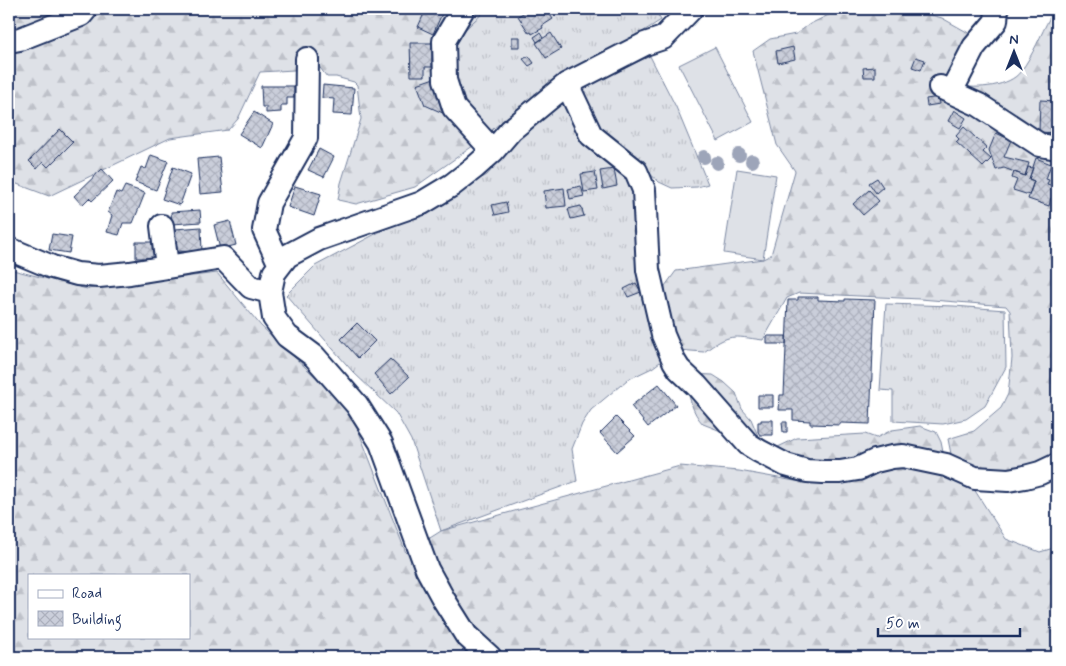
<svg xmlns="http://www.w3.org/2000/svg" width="1066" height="666" font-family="Mynerve,sans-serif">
	<defs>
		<pattern id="grass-tufts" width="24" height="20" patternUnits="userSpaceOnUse" patternTransform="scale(1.25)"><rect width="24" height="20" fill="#dee1e7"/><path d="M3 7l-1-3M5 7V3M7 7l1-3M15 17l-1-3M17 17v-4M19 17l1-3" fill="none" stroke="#bec1c9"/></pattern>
		<pattern id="forest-firs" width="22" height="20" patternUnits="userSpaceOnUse" patternTransform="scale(1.25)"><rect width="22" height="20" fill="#dee1e7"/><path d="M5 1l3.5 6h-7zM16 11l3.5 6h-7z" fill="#bec1c9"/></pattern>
		<pattern id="building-cross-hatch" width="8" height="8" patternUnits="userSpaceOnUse" patternTransform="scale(1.25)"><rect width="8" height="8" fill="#caceda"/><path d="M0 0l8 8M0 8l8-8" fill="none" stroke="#adb1be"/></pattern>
	</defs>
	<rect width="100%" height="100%" fill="#fff"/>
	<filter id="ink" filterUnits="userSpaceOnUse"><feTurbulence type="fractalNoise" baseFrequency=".02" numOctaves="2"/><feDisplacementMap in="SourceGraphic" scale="10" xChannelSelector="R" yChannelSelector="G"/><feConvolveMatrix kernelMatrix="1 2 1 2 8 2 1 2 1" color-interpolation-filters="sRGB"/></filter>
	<g filter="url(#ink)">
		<path fill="url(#grass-tufts)" stroke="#7c88a2" d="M487,9H654L661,20L625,43L552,81L488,133L458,96L451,55L461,33Z
			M650,56L676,107L708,184L697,187L672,188L659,182L595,124L585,100V87Z
			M567,84L633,182L664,359L652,368L627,380L591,410L582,424L572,449L577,481L441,531L411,440L396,413L353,372L286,295L315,266L487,175Z
			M886,304L954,306L1005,310L1006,367L985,406L966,419L943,424L893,421V391L880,390Z"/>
		<path fill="url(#forest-firs)" stroke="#7c88a2" fill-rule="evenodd" d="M9,9H487L461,33L451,55L458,96L487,136L415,187L356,204L338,200L341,183L361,119L357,85L354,82L336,77H327L317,64L303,59L294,70L260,72L238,119L228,130L170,138L49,196L9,181Z
			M841,9H911L942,18L974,36L959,86C977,89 1010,87 1021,71C1033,55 1041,34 1050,17L1057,12V459L1019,472L953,464L948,439L974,431L1001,408L1008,394L1012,358L1010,311L1006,306L920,299L799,293L787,298L763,340C732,336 730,333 704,352L678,350L666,311L665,286L676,271L763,259L771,255L795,171L777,145L753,51L770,39L796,34L810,24Z
			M9,269L87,289L217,273L261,326L350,409L406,553L441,531L680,466L739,471L795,481L829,482L865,479L890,467L940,474L972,486L1006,539L1040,552L1057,547V657H9V634L12,615L9,610ZM29,575H189V637H29Z
			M690,374L713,375L724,382L736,393L742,409L751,419L758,436L778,447L797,438L865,434L876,438L892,430L920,426L936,432L941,442L944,457L848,461L808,465L703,424C691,411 690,398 686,382Z"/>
		<path fill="#dee1e7" stroke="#7c88a2" d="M715,47L753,122L718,141L679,65Z
			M737,169L776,175L763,259L724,253Z"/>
		<path fill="url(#building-cross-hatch)" stroke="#1b2f5e" d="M426,9H444L433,34L418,27Z
			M530,9H546L553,19L542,26L543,28L532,34L531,32L529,33L518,16Z
			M540,33L543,38L537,42L534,37Z
			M551,33L561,49L546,58L536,43Z
			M512,37H520V47H512Z
			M410,43H432V67H425V76H411Z
			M793,47L795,59L778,63L776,51Z
			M529,56L534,63L529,66L523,59Z
			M916,57L925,60L921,70L912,67Z
			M875,67V77H864L863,68Z
			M434,78L439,101L445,114L425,105L417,84Z
			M323,85L354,88L352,115L333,114L334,99L322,98Z
			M261,86H294V98H287V105H281V112L266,113V107H262Z
			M939,97L940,104L927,106L926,99Z
			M1040,100L1057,101V133L1039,132Z
			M954,110L966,118L960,128L948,121Z
			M254,112L273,124L262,148L239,134Z
			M964,127L987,148L983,152L991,159L983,167L956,142L959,139L956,136Z
			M60,129L73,142L48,167L43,162L37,169L29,161Z
			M996,133L1011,140L1004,157L1029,163L1025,176L1004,168L996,170L989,150Z
			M319,149L334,157L324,177L308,170Z
			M151,155L168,161L156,190L135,182L141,167L146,169Z
			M219,157L223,192L200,194L197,159Z
			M1036,158L1051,164L1046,179L1049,180L1047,184L1057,187V203V200L1051,198L1049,206L1028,199L1034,181L1029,179Z
			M173,167L191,174L180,205L162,199Z
			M1028,167L1033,168L1029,179L1034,181L1029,195L1013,190L1017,180L1012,178L1014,172L1025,176Z
			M102,169L113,181L92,201L89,198L82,205L74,196Z
			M614,169L617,186L603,189L600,171Z
			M595,172L598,190L584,192L581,174Z
			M877,178L883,187L876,193L869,183Z
			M125,186L145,193L133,223H123L119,235L107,232L112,215L108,212L116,192L121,194Z
			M295,186L321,194L314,216L288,207Z
			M581,186L584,196L570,199L568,189Z
			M564,188L566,206L546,208L544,191Z
			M869,190L879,201L863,215L853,204Z
			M506,202L508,212L495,215L492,205Z
			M581,206L584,216L571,219L568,209Z
			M200,210L201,222L172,224L171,212Z
			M230,221L236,245L220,249L214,225Z
			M201,227L202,252L176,251L175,229Z
			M52,234L72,237L69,253L49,250Z
			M136,242H157V258H136Z
			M636,283L641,292L628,297L624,289Z
			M798,297H818V300L845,301V299L875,300L870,424L840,423V425L810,424V421L793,420V410H779L780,395H784L788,300H798Z
			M357,323L375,341L358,358L341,339Z
			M767,336H786V344H767Z
			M390,359L409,377L391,394L374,374Z
			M659,384L676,405L648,427L631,406Z
			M758,395H773V407H758Z
			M616,417L635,436L617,452L600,433Z
			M761,420H773V435H760L758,432V422H761Z
			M782,422H787V432H783Z"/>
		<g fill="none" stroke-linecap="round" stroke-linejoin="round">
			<g stroke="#1b2f5e" stroke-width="26">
				<path id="minor" d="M463,9L444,41L445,80L454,108L493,151
					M9,41L20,39L81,15L86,9
					M567,84L591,135L636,171L644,190L648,270L663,335L674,361L679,369L697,386L748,444L759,451L786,465L807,471L823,472H840L858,469L875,461L892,457L903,456L946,465L975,478L1008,480L1025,477L1040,473L1057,465
					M940,87L979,105L1040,145L1057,148
					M951,92L974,47L996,21L997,9
					M162,226L167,267
					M9,249L52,267L77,274L99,276L130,273L223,258L251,287L270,292
					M280,265L264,230L269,203L306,138L307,59
					M490,657L466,635L444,600L427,569L381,443L357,405L314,356L287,336L274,318L270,292L274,273L287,256L319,239L422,203L452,185L474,168L493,151L511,130L567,84L645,44L663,38L691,9"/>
			</g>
			<use href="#minor" stroke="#fff" stroke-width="22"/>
		</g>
		<g fill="#9da5b9">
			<circle cx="739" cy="155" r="7"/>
			<circle cx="704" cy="157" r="7"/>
			<circle cx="752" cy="161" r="7"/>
			<circle cx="717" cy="163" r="7"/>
		</g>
	</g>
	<rect width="1066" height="666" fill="none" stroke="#fff" stroke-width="30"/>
	<rect x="15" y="15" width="1036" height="636" fill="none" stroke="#1b2f5e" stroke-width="2" filter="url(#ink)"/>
	<rect x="28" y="574" width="162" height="65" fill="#ffffff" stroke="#a4acbf"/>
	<rect x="38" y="590" width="25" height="8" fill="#ffffff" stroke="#a4acbf"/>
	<text x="72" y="598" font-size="15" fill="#1b2f5e">Road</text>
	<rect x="38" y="611" width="25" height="15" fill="url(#building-cross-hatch)" stroke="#a4acbf"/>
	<text x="72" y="624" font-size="15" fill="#1b2f5e">Building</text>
	<g transform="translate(1014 52)" stroke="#ffffff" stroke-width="4" paint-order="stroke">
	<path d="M0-4L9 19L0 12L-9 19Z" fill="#1b2f5e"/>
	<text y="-8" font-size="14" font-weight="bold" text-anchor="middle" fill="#1b2f5e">N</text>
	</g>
	<path d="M878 628v8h142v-8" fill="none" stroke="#1b2f5e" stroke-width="2.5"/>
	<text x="886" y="628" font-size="15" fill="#1b2f5e" stroke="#ffffff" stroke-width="4" paint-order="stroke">50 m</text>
</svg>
